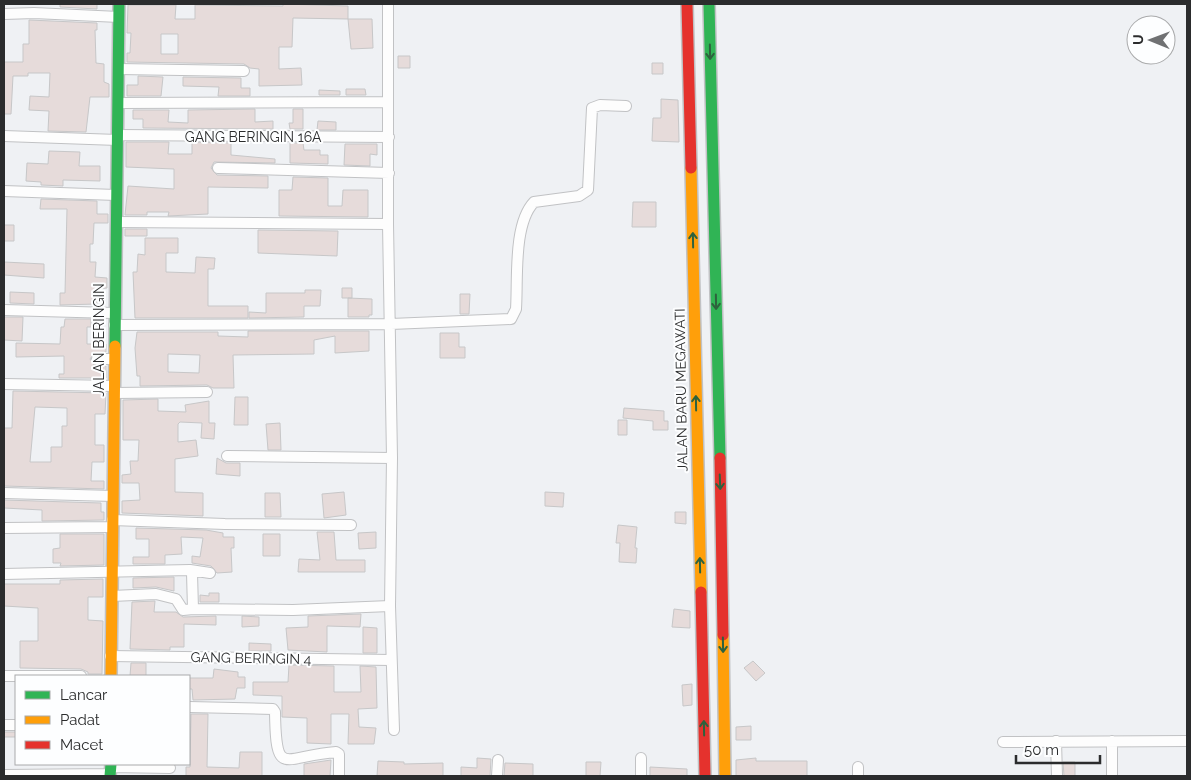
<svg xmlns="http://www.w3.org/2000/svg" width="1191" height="780" font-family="Raleway,sans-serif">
	<rect width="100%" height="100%" fill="#eff1f4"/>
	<path fill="#e6dbda" stroke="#c7c7c8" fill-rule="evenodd" d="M60,4H97V9L60,7Z
		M283,4L348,6V19L293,18L292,47H279V69L301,68L302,85L259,86V69L250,68L244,64L127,62V53H130L131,33H127L128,5H176L175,19H195V5L283,6ZM161,34H178V54H161Z
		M348,19H372L373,48L351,49Z
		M29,20L97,23V30H95L96,63L104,64V82L109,84V97H90L86,132L48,131L49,111L29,110L30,96L49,97L50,73H28V76H13L11,114H4V62H23V44H29Z
		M398,56H410V68H398Z
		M652,63H663V74H652Z
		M138,76L163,77L161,96H127V85H138Z
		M183,77L241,78V88H250V96H218L219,87L183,86Z
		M346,89H365L366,95H346Z
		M319,90L340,91V95H319Z
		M661,99L678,100L679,142L652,141L653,118H661Z
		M255,109V122L273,121V129L143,128V119H133V110H169L168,122L188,123V110Z
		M293,109H303V129H290L289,123H293Z
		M318,121L336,122V130H317Z
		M126,142H169L168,154H192V142L231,143V155L275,159V163L214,162L211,168L217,175L268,176V188L208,187V214L168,216L169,212H147V215H125L128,186L174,189V169L126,167Z
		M290,143H303L304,150H320V155H328V164L290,163Z
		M345,144H377V155L370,154V166L344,165Z
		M49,151L80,152L79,166H100V181L63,180V186L41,185V182L26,181L27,163L48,164Z
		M293,177L328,178V206H342L343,190H368V217L279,216V190H292Z
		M41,199L97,201V214H108V223H94L93,244H90V262H96L95,277L107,278V288L97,289V304L60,305V293H65L67,209H40Z
		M633,202H656V227H632Z
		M4,225H14V241H4Z
		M125,229H147V236H125Z
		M258,230L338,231L337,256L258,253Z
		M145,238H178V253H166V272L195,273L196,257L215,258L214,269H208V306H248V318H135L133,272H137L138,254L145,255Z
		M4,262L44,264V278L4,275Z
		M342,288H352V298H342Z
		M305,290H321L320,306H304V317L249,318V312L266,313V293H305Z
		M10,292L34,293V304L10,303Z
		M460,294H470L469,314H460Z
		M348,298L372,299V315H369V317H348Z
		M4,317H23L22,341L4,340Z
		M65,319H91V327H87V344H106V352L94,353L90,359L94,365L106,366V378H59V374H64V356L16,357V343L60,344L61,327H64Z
		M248,331H369V351L335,353V336L314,340V354L233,355L234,388H213L207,385L140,386V376H137L135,348L137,332H218V336L248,337ZM168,354L200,355L199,373L168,372Z
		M440,333H459V347H465V358H440Z
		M13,391L106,393L105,414H95V445H104V462H92L91,481H104V489L4,486V428H12ZM35,407L67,408V426H62V447H51V462H30Z
		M235,397H248V425H234Z
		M158,399V411L186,412L185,405L209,401V423H215L214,439L201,438L202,423L180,422L178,424V442L196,440L198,456L175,459V492L203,493V516L122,513V501L140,500L139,483H122V475L131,474L130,461H138L139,440H123V400Z
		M624,408L664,411V421H668V430H653V421L623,418Z
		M618,420H627V435H618Z
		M280,423L281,450H268L266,424Z
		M217,458L226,463H240V476L216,474Z
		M344,492L346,515L324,518L322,494Z
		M545,492L564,493L563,507L545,506Z
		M265,493H280L281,517H265Z
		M4,500L101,503V512H104V520L42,521V510L4,508Z
		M675,512H686V524L675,523Z
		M618,525L637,527L635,548H637L636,563L619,562L620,543H616Z
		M136,528L206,530L223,533V537H234V548H231L232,572L217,573L211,566L192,563V556L200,557L203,538L181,537L182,554L165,555V564H133V557H149V539H136Z
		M317,532H334L336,560H365V572H298L299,559L320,560Z
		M376,532V548L359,549L358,533Z
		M60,534H104V565L60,566L61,563H53V549L60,548Z
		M263,534H280V556H263Z
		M174,577V591L156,587L133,588V578Z
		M103,579V597H88V620L103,621L102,674H88V672L81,669L20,668V641H38V608L4,606V584H60V580Z
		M209,593H219V602H200V595L209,596Z
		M155,601L154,612H176L183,617L216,616V625L184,624V647H170V650L130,649L132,602Z
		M674,609L690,611V628L672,627Z
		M361,614L360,627L327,626V652L288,650L286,628L308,627V616Z
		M242,616L259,617V626L242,627Z
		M363,627L377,628V653H363Z
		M249,643L271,644V651H249Z
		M753,661L765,673L756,681L744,668Z
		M131,663H146V676H130Z
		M289,665L334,666V692H361L360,666L376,667L377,708L358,709L359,727L376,728L374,744H348L349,714H331V744L307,743V718L282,717V696L253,695V682H288Z
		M214,669L238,672V677H245V688H237L235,699L193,700L192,689H189V678H213Z
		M692,684V705L683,706L682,685Z
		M191,714H208L207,767L239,768L240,752H262V776H186V767H190Z
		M751,726V740H736V727Z
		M4,732H16V737H4Z
		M477,758L491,759L490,776H461V767L477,768Z
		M756,758V761H807V776H736V760Z
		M331,760L330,776H304V764Z
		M378,761L404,762V764L443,763V776H377Z
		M586,762H601L600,776H586Z
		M1063,762H1075V776H1064Z
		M505,763L533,764V776H504Z
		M650,767L687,769V776H650Z"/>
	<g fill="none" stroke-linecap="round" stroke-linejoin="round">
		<g stroke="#c1c2c4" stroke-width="12">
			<path id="street" d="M388,4V224L392,458L390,606L394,730
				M4,14L34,13L119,17
				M119,69L244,71
				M118,103L388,102
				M118,135L389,137
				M4,136L118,140
				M218,168L389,173
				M4,191L116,195
				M116,222L388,224
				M4,310L113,313
				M114,325L391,324L511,319L516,309C518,279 513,224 534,202L579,196L588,190L592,108L600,105L626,106
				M97,359H114
				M4,384L114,386
				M114,393L207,392
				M227,456L392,458
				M4,493L113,496
				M112,520L225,524L351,525
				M4,528L112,527
				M190,570L210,573
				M4,574L190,570L192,573L193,609L293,610L390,606
				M112,596L156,594L176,599L183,610L193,609
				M110,656L391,660
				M4,676H81
				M189,707L273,709L275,712C276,780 283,756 336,752L339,754V776
				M4,725H16
				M1056,741L1057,776
				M1112,741V776
				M1003,742L1187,741
				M641,758V776
				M111,767L170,768
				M4,775L110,774
				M497,776L498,760
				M858,776V767"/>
		</g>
		<g stroke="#c1c2c4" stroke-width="14">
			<path id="fast" d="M709,4L720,458
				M115,346L119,4
				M110,776L111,764"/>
		</g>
		<g stroke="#c1c2c4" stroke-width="14">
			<path id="slow" d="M691,168L701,592
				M723,635L725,776
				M111,676L115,346"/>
		</g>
		<g stroke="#c1c2c4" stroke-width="14">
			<path id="jam" d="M687,4L691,168
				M720,458L723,635
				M701,592L705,776"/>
		</g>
		<use href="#street" stroke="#fdfdfd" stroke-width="10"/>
		<use href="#fast" stroke="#30b455" stroke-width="11"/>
		<use href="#slow" stroke="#ff9f0a" stroke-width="11"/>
		<use href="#jam" stroke="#e5322d" stroke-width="11"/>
	</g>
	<defs><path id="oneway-shaft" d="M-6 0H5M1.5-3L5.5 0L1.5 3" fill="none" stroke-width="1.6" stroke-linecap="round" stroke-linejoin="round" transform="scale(1.25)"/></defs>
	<g stroke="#2d623d">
		<use href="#oneway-shaft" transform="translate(710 52) rotate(89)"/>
		<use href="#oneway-shaft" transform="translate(693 240) rotate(-91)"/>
		<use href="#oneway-shaft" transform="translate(716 302) rotate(89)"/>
		<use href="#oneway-shaft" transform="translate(696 403) rotate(-91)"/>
		<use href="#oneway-shaft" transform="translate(720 482) rotate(88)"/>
		<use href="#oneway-shaft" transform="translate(700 565) rotate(-91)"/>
		<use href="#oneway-shaft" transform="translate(723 645) rotate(89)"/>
		<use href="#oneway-shaft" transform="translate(704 728) rotate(-91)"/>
	</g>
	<g text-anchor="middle" stroke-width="4" stroke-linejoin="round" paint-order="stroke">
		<g font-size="14" fill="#2b2c2d" stroke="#fdfeff">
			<text x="253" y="142">GANG BERINGIN 16A</text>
			<text transform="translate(99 340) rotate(-90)" y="5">JALAN BERINGIN</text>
			<text transform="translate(681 390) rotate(-91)" y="5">JALAN BARU MEGAWATI</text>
			<text transform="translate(251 658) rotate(1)" y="5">GANG BERINGIN 4</text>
		</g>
	</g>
	<rect width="1191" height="780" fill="none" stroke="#2b2c2d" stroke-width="10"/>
	<rect x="15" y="675" width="175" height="90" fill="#fdfeff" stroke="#a9aaab"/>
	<rect x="25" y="691" width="25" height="8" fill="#30b455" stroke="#a9aaab"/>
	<text x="60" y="700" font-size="15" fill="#2b2c2d">Lancar</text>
	<rect x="25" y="716" width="25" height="8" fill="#ff9f0a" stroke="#a9aaab"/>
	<text x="60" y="725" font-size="15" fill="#2b2c2d">Padat</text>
	<rect x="25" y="741" width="25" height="8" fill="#e5322d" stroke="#a9aaab"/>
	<text x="60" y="750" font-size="15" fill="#2b2c2d">Macet</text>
	<g transform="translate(1151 40) rotate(271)"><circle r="24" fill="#fdfeff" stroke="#a9aaab"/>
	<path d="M0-4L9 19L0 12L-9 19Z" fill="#707173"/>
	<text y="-8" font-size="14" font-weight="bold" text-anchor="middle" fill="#2b2c2d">U</text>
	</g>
	<path d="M1016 755v8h84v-8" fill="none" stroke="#2b2c2d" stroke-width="2.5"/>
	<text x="1024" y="755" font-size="15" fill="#2b2c2d" stroke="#fdfeff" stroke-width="4" paint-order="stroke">50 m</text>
</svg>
